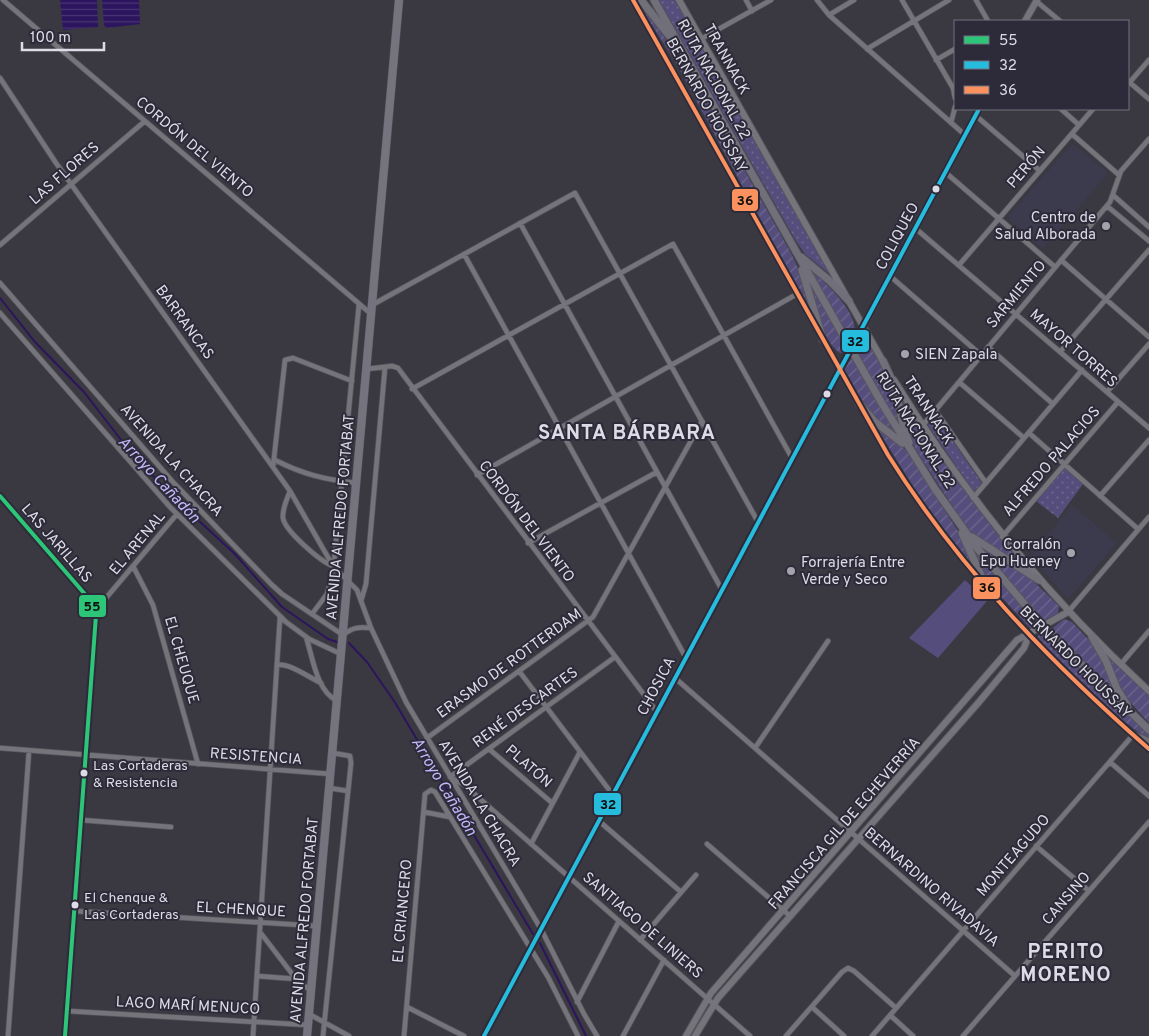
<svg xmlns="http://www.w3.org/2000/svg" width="1149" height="1036" font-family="Overpass,sans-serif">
	<defs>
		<pattern id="grass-dots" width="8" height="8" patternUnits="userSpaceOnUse" patternTransform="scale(1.25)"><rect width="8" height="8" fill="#554e7c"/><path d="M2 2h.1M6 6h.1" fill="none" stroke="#6d678f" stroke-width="1.8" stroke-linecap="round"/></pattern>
		<pattern id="garden-furrows" width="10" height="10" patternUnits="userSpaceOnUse" patternTransform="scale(1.25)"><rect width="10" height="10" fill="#554e7c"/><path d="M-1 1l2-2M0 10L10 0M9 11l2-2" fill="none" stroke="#6d678f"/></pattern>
		<pattern id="water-rules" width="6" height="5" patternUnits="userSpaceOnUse" patternTransform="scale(1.25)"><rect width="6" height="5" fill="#2c155e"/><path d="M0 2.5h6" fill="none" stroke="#4a3675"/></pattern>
	</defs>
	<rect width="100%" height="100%" fill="#3a3840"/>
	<path fill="#3c3a4d" d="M1075,145L1106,171V176L1042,249L1010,220L1009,215L1070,146Z
		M1072,505L1117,543L1070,597H1066L1030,556Z"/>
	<path fill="url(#grass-dots)" d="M659,0H676L832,276L805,254L796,241Z
		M935,416L982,483L974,492L928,425Z
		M1065,468L1083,484L1058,518L1036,501Z"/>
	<path fill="#554e7c" d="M965,580L987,601L938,658L909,638Z"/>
	<path fill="url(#garden-furrows)" d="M636,0L643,6L695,82L791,253L799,270L811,313L676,63Z
		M808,267C824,282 854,307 855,330L852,334L846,332Z
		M809,281L846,346L845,352L840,353C821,340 814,302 809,281Z
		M863,339L869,344L891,384L904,435L855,349L858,342Z
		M852,357L898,437C869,415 861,401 844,370Z
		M898,389C936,452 977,511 1024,567L974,536L964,524L916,450L908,433Z
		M873,422L901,444L908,453L958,531L975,571L926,507Z
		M969,542L1035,621L1036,626L1031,628L1028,626L986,580Z
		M979,545L1026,574L1059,606L1058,614L1042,621Z
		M1064,619L1072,622L1100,652L1119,697L1050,630Z
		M1042,633L1149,734V739C1107,712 1073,675 1038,639V636Z
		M1106,655L1149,695V723L1121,692Z"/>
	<path fill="url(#water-rules)" d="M60,0H97L98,27L63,30Z
		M102,0H139L140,24L106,28L104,25Z"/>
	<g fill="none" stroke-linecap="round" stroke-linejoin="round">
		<path stroke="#2c155e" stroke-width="2" d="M0,298L35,342L84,392L132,454L175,499L234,553L282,607L328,639L337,642
			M349,643L367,662L394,701L533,934
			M540,943L586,1036"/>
		<g stroke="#56555c" stroke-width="6">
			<path id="street" d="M3,0L370,313
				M746,0L752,11
				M817,0L829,15L965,135
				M902,0L953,88L955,98
				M976,0L988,21
				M1036,1L1060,21
				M829,15L854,0
				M701,39L771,0
				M867,49L949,0
				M936,60L955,49
				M0,78L56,163L290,491L333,566L357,590L371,628L406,702L541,929L584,1014L597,1036
				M1128,81L1149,99
				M1130,82L1149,60
				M1061,109L1079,125
				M975,115L1040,171
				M951,123L955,107
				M1072,134L1119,175
				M945,172L1055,267
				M1114,196L1149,227
				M1107,206L1149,241
				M520,223L722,590
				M915,228L1149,428
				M0,245L145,121
				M464,254L686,658
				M1061,260L1149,337
				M959,265L1093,109
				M890,276L981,355
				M0,283L172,481L271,584L282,594L343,635C353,627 359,627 371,628
				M372,305L575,193L758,522
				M0,313L170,507L286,622L309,639L341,654
				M988,347L1053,404
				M1060,352L1149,250
				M367,369L392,366L398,368L657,712
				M959,382L1024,438
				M412,389L673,244L792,458
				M1107,392L1149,344
				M935,410L986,483
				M923,425L1110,202L1121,171L1149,139
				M1029,433L1138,529
				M275,460C302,474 326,480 357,483
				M273,467L285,360L293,358L352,381
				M477,475L797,294
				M290,491C287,499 282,509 283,518C285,531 321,562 333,566
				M0,496L90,600L96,615L65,1036
				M1100,496L1149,440
				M973,498L1082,370
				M1002,537L1118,402
				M528,543L657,472
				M133,566L153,605L198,764
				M361,601L366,584L385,367
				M95,608L106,598L177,514
				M1068,612L1149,517
				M312,614L327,594L333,573L359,304
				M306,637C313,658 316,690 337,701
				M1121,664L1149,631
				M277,665C290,663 308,677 321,683
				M519,671L613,795
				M675,678L1015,976
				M427,738L593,617L702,421
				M0,748L331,774
				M755,748L828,641
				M489,749L551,802
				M1110,762L1149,796
				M450,777L615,657
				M451,778L463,784L750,1036
				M329,788L348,791
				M424,812L450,817
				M81,820L171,827
				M599,821L681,892
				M531,844L580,752
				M707,844L790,916
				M1036,846L1089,891
				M74,911L317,926
				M260,932L296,979L311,991
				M640,940L696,875
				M257,976L296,979
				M577,1002L619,921
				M407,1007L464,1036
				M812,1007L844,1036
				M67,1011L308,1025
				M309,1014L349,1036
				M890,1015L913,1036
				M8,1036L29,751
				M253,1036L280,617
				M323,1036L351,763L350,756L333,753
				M404,1036L425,794L431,790L435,792L548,977L578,1036
				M484,1036L851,349
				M623,1036L664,960
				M786,1036L842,972L848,968L854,971L896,1008
				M872,1036L1133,735
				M963,1036L1149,822"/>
		</g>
		<g stroke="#56555c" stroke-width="8">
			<path id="secondary" d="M633,0L888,455C958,567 1050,662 1149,749
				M679,0L885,365
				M1025,21L1037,0
				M851,349L979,109
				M894,380C966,497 1048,598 1149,691
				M686,1036L711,993L1017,640L1068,612
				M695,1036L718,998L979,702L1024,648L1029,635"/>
		</g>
		<g stroke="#56555c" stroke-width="9">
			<path id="primary" d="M641,0L671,38
				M654,0L881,402L935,489L977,548L1049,633L1149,730
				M801,257L831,282L849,301
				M802,270L823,340
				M883,361L895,387L904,429L909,443
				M859,403L874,421L902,443
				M962,533L987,589
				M972,537L1039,580
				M1092,637L1106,661L1117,689L1127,705
				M1133,735L1149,742"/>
		</g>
		<g stroke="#56555c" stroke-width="9">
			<path id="highway" d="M307,1036L399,0"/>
		</g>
		<use href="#street" stroke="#76747b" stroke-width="4.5"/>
		<use href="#secondary" stroke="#76747b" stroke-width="6"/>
		<use href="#primary" stroke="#716f79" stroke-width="7"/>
		<use href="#highway" stroke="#75737e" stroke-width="8"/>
		<g stroke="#2d2b3a" stroke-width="8">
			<path id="bus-1" d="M0,496L90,600L96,615L65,1036"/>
		</g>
		<g stroke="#2d2b3a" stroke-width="8">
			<path id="bus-2" d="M484,1036L979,109"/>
		</g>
		<g stroke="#2d2b3a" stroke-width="8">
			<path id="bus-3" d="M633,0L888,455C958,567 1050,662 1149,749"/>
		</g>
		<use href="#bus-1" stroke="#2dc577" stroke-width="4"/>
		<use href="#bus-2" stroke="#26bcdd" stroke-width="4"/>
		<use href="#bus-3" stroke="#fa915f" stroke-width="4"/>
	</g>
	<g fill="#dddce6" stroke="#2d2b3a" stroke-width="2">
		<circle cx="936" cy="189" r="4.5"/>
		<circle cx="827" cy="394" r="4.5"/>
		<circle cx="84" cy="773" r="4.5"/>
		<circle cx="75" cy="905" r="4.5"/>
	</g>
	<g fill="#a4a3ac" stroke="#2d2b3a" stroke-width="2">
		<circle cx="1106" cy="226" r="5"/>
		<circle cx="905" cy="354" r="5"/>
		<circle cx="1071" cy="553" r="5"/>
		<circle cx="791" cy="571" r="5"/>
	</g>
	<g text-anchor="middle" stroke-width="4" stroke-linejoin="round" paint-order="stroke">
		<g font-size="14" fill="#dddce6" stroke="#2d2b3a" text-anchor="start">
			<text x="93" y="770">Las Cortaderas<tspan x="93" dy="17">&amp; Resistencia</tspan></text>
			<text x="84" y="902">El Chenque &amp;<tspan x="84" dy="17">Las Cortaderas</tspan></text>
		</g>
		<g font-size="15" fill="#dddce6" stroke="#2d2b3a">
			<text transform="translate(727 59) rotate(61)" y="5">TRANNACK</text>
			<text transform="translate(714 79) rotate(61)" y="5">RUTA NACIONAL 22</text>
			<text transform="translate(707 105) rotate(61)" y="5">BERNARDO HOUSSAY</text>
			<text transform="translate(195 147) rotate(40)" y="5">CORDÓN DEL VIENTO</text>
			<text transform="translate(1026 167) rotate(-49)" y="5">PERÓN</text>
			<text transform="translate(64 173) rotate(-41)" y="5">LAS FLORES</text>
			<text transform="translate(897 236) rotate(-62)" y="5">COLIQUEO</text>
			<text transform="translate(1016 294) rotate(-50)" y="5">SARMIENTO</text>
			<text transform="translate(185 322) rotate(54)" y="5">BARRANCAS</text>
			<text transform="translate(1074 348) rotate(41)" y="5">MAYOR TORRES</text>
			<text transform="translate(929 410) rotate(57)" y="5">TRANNACK</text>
			<text transform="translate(916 430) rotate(58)" y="5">RUTA NACIONAL 22</text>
			<text transform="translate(172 460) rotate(48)" y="5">AVENIDA LA CHACRA</text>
			<text transform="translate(1051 461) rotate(-49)" y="5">ALFREDO PALACIOS</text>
			<text transform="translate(340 517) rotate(-85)" y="5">AVENIDA ALFREDO FORTABAT</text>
			<text transform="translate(527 521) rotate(53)" y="5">CORDÓN DEL VIENTO</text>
			<text transform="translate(57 543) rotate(49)" y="5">LAS JARILLAS</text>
			<text transform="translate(137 543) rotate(-50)" y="5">EL ARENAL</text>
			<text transform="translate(182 660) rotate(74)" y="5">EL CHEUQUE</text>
			<text transform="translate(1076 662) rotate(45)" y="5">BERNARDO HOUSSAY</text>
			<text transform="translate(509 663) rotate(-36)" y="5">ERASMO DE ROTTERDAM</text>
			<text transform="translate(656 686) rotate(-62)" y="5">CHOSICA</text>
			<text transform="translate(525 707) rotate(-36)" y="5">RENÉ DESCARTES</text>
			<text transform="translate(256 756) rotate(4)" y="5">RESISTENCIA</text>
			<text transform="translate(529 766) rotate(41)" y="5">PLATÓN</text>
			<text transform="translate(480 803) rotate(59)" y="5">AVENIDA LA CHACRA</text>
			<text transform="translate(844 823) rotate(-49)" y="5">FRANCISCA GIL DE ECHEVERRÍA</text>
			<text transform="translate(1013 855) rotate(-49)" y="5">MONTEAGUDO</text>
			<text transform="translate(932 887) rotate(41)" y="5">BERNARDINO RIVADAVIA</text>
			<text transform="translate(1066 898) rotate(-49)" y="5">CANSINO</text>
			<text transform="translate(241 909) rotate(3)" y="5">EL CHENQUE</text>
			<text transform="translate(402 911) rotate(-85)" y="5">EL CRIANCERO</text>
			<text transform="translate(304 920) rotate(-85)" y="5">AVENIDA ALFREDO FORTABAT</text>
			<text transform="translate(643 925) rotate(41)" y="5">SANTIAGO DE LINIERS</text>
			<text transform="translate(188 1005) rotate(3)" y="5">LAGO MARÍ MENUCO</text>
		</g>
		<g font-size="15" fill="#dddce6" stroke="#2d2b3a" text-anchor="end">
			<text x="1096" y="222">Centro de<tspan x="1096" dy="17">Salud Alborada</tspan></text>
			<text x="915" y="359" text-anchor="start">SIEN Zapala</text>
			<text x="1061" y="549">Corralón<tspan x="1061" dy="17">Epu Hueney</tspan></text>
			<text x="801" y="567" text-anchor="start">Forrajería Entre<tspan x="801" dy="17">Verde y Seco</tspan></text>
		</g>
		<g font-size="16" font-style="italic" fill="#c2b9fd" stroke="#2d2b3a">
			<text transform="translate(160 479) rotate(47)" y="6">Arroyo Cañadón</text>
			<text transform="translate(445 786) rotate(59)" y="6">Arroyo Cañadón</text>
		</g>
		<g font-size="20" font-weight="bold" letter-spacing="1" fill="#dddce6" stroke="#2d2b3a">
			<text x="627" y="439">SANTA BÁRBARA</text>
			<text x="1066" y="958">PERITO<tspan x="1066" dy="23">MORENO</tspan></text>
		</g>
	</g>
	<g stroke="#2d2b3a" stroke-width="2">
		<rect x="731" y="188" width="28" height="24" rx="5" fill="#fa915f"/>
		<rect x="841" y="329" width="29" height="24" rx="5" fill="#26bcdd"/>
		<rect x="972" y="576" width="29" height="24" rx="5" fill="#fa915f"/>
		<rect x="78" y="594" width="29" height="24" rx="5" fill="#2dc577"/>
		<rect x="593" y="792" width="29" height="24" rx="5" fill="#26bcdd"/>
	</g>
	<g font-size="14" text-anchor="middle" font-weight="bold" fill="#111">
		<text x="745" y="205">36</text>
		<text x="855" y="346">32</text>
		<text x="987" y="592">36</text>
		<text x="92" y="611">55</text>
		<text x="608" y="809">32</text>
	</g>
	<rect x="954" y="20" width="175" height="90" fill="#2d2b3a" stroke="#73727f"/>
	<rect x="964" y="36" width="25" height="8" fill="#2dc577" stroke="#73727f"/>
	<text x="999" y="45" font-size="15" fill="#dddce6">55</text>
	<rect x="964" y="61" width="25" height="8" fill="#26bcdd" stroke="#73727f"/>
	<text x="999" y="70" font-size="15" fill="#dddce6">32</text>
	<rect x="964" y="86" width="25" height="8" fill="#fa915f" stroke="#73727f"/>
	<text x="999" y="95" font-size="15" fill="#dddce6">36</text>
	<path d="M22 42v8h82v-8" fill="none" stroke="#dddce6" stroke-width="2.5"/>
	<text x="30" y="42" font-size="15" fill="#dddce6" stroke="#2d2b3a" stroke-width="4" paint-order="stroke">100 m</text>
</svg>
